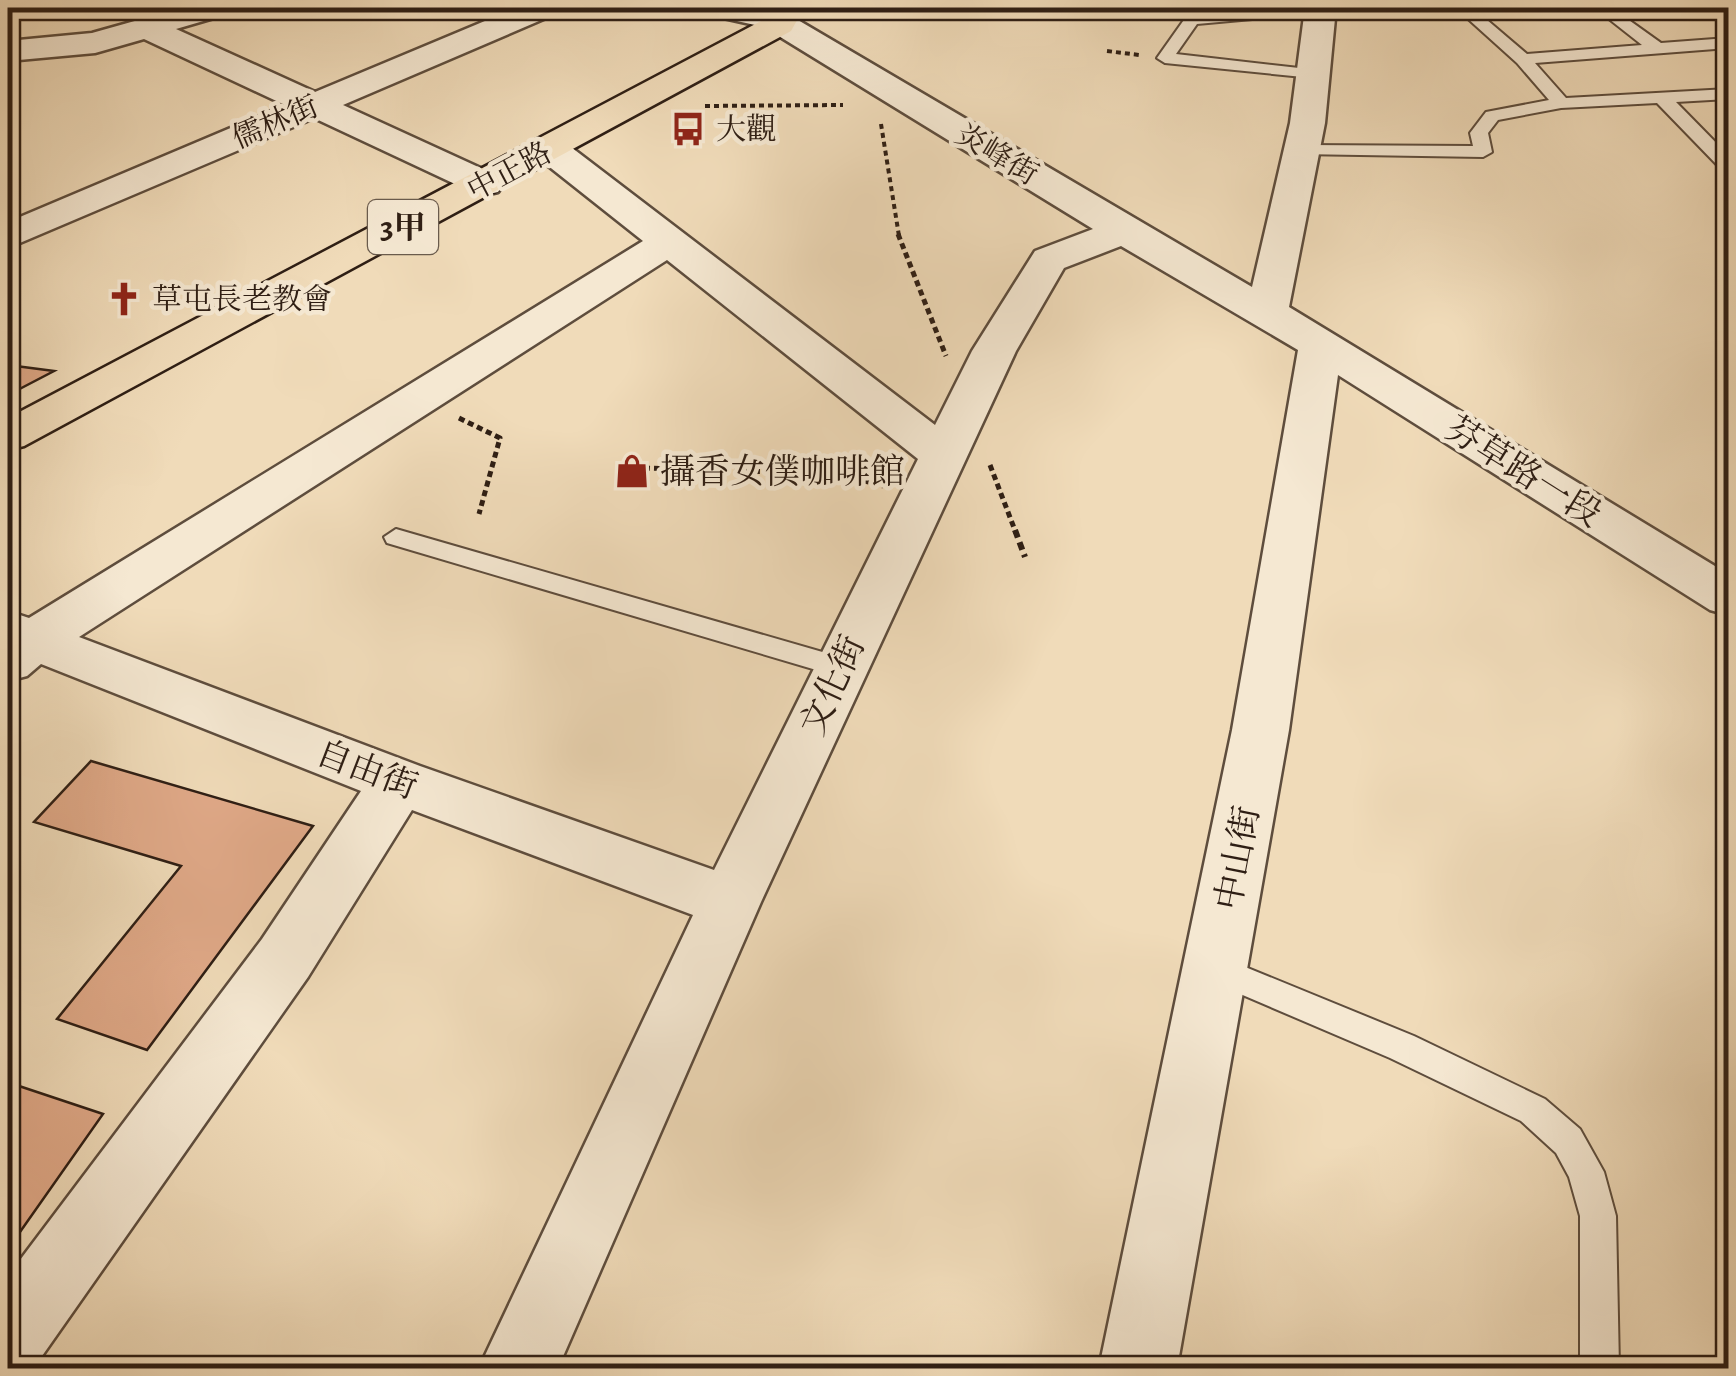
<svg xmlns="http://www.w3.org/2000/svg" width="1736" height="1376" font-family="Alegreya,'Noto Serif TC',serif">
	<rect width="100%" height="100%" fill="#f0dbb9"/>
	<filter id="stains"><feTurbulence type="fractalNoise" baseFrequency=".002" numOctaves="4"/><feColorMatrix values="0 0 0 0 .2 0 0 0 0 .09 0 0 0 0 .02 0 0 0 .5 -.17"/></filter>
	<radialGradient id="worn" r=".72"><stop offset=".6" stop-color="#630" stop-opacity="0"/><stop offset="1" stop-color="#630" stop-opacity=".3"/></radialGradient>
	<path fill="#e0a988" stroke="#2e1e14" stroke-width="2.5" d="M8,365L54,371L8,395Z
		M91,761L313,826L147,1050L57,1019L181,866L34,822Z
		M16,1085L103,1114L8,1249V1097Z"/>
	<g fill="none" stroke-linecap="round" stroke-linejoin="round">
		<g stroke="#5e4d3d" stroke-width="4">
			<path id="lane" d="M1275,8H1329L1321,13L1197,24L1176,54L1317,70L1323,71V79L1165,63L1157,58L1186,17Z
				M1456,8H1473L1527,54L1642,45L1595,8H1612L1661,43L1728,38V48L1535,63L1566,98L1728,89V99L1676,102L1728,155V170L1721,169L1657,103L1561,108L1498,120L1488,133L1492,152L1483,157L1298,154L1295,150L1304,145L1473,146L1470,133L1486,112L1549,100L1517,63Z
				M396,529L850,660L854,667L850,674L840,677L387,543L384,537Z
				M1216,955L1414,1036L1545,1099L1580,1129L1604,1172L1616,1216L1619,1368H1580V1216L1569,1177L1556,1153L1521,1121L1390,1058L1205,979L1200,969L1205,959Z"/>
		</g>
		<g stroke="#5e4d3d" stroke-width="5">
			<path id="street" d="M181,8H228L224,15L176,29L315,92L516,8H558L553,15L343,105L498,176L504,184L498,192L485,195L472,192L314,118L8,248V222L285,105L144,39L95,53L8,61V41L92,33Z
				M706,8H762L786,13L1252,287L1290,123L1305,8H1336L1325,123L1289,307L1728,574V615L1710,610L1338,375L1289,730L1177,1368H1099L1232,730L1298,350L1121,246L1064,268L1016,351L761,902L558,1368H479L693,915L412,810L308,977L35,1366L8,1368V1276L262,939L361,791L41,664L27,676L8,681V611L29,618L643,241L537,157L532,149L537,141L550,138L563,141L935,425L972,351L1035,251L1093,229L764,27L710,15ZM667,260L918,459L714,870L420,766L79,637Z"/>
		</g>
		<g stroke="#2e1e14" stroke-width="5">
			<path id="primary" d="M772,8H804L791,31L24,446L8,450V418L767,18Z"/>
		</g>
		<path stroke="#2e1e14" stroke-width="4" stroke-dasharray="5 4" stroke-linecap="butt" d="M1107,51L1139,55
			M705,106L843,105
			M881,124L899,236"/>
		<path stroke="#2e1e14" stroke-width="5" stroke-dasharray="6 4" stroke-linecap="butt" d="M898,234L946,356
			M459,418L500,438L479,514
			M990,465L1016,533
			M644,468L839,474L883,486"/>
		<path stroke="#2e1e14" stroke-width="6" stroke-dasharray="8 5" stroke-linecap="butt" d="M1015,530L1025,557"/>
		<use href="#lane" fill="#f5e8d2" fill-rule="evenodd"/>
		<use href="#street" fill="#f5e8d2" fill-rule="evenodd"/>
		<use href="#primary" fill="#f0dbb9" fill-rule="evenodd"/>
	</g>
	<defs>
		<g id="bus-bare" transform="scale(2.7)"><path d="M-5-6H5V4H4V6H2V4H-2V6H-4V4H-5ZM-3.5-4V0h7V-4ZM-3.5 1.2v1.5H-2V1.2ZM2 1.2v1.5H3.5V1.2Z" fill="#8f2418" stroke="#f5e8d2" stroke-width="2.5" paint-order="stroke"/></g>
		<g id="church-bare" transform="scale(2.7)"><path d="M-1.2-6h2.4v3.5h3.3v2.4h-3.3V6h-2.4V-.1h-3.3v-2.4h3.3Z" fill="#8f2418" stroke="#f5e8d2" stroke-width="2.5" paint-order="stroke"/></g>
		<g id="shop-bare" transform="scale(2.7)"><path d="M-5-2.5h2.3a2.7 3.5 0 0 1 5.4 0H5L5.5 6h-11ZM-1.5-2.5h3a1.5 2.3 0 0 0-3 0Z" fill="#8f2418" stroke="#f5e8d2" stroke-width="2.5" paint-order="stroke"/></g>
	</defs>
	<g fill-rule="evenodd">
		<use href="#bus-bare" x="688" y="129"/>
		<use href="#church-bare" x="124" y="299"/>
		<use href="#shop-bare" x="632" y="471"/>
	</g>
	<g text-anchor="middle" stroke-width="9" stroke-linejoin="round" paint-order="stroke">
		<g font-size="30" fill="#2e1e14" stroke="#f5e8d2">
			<text transform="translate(275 122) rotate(-23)" y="10">儒林街</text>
			<text transform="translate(997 154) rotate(31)" y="10">炎峰街</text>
			<text transform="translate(509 171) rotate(-28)" y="10">中正路</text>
		</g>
		<g font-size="30" fill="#2e1e14" stroke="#f5e8d2" text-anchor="start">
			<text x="716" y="139">大觀</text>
			<text x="152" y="309">草屯長老教會</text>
		</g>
		<rect fill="#f5e8d2" stroke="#6a5b4d" stroke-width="2.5" x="368" y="200" width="70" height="54" rx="8"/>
		<g font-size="32" font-weight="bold" fill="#2e1e14">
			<text x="403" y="238">3甲</text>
		</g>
		<g font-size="35" fill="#2e1e14" stroke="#f5e8d2" text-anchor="start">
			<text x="660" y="483">攝香女僕咖啡館</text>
		</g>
		<g font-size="35" fill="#2e1e14" stroke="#f5e8d2">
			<text transform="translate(1524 471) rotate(32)" y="12">芬草路一段</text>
			<text transform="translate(832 685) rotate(-65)" y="12">文化街</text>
			<text transform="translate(367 769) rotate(21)" y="12">自由街</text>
			<text transform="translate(1237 858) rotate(-79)" y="12">中山街</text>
		</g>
	</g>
	<rect width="1736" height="1376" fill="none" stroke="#f0dbb9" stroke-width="40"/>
	<rect x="10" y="10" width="1716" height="1356" fill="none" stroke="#2e1e14" stroke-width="5"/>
	<rect x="20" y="20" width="1696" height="1336" fill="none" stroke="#2e1e14" stroke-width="2.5"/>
	<rect width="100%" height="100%" filter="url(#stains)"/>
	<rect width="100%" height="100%" fill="url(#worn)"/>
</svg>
